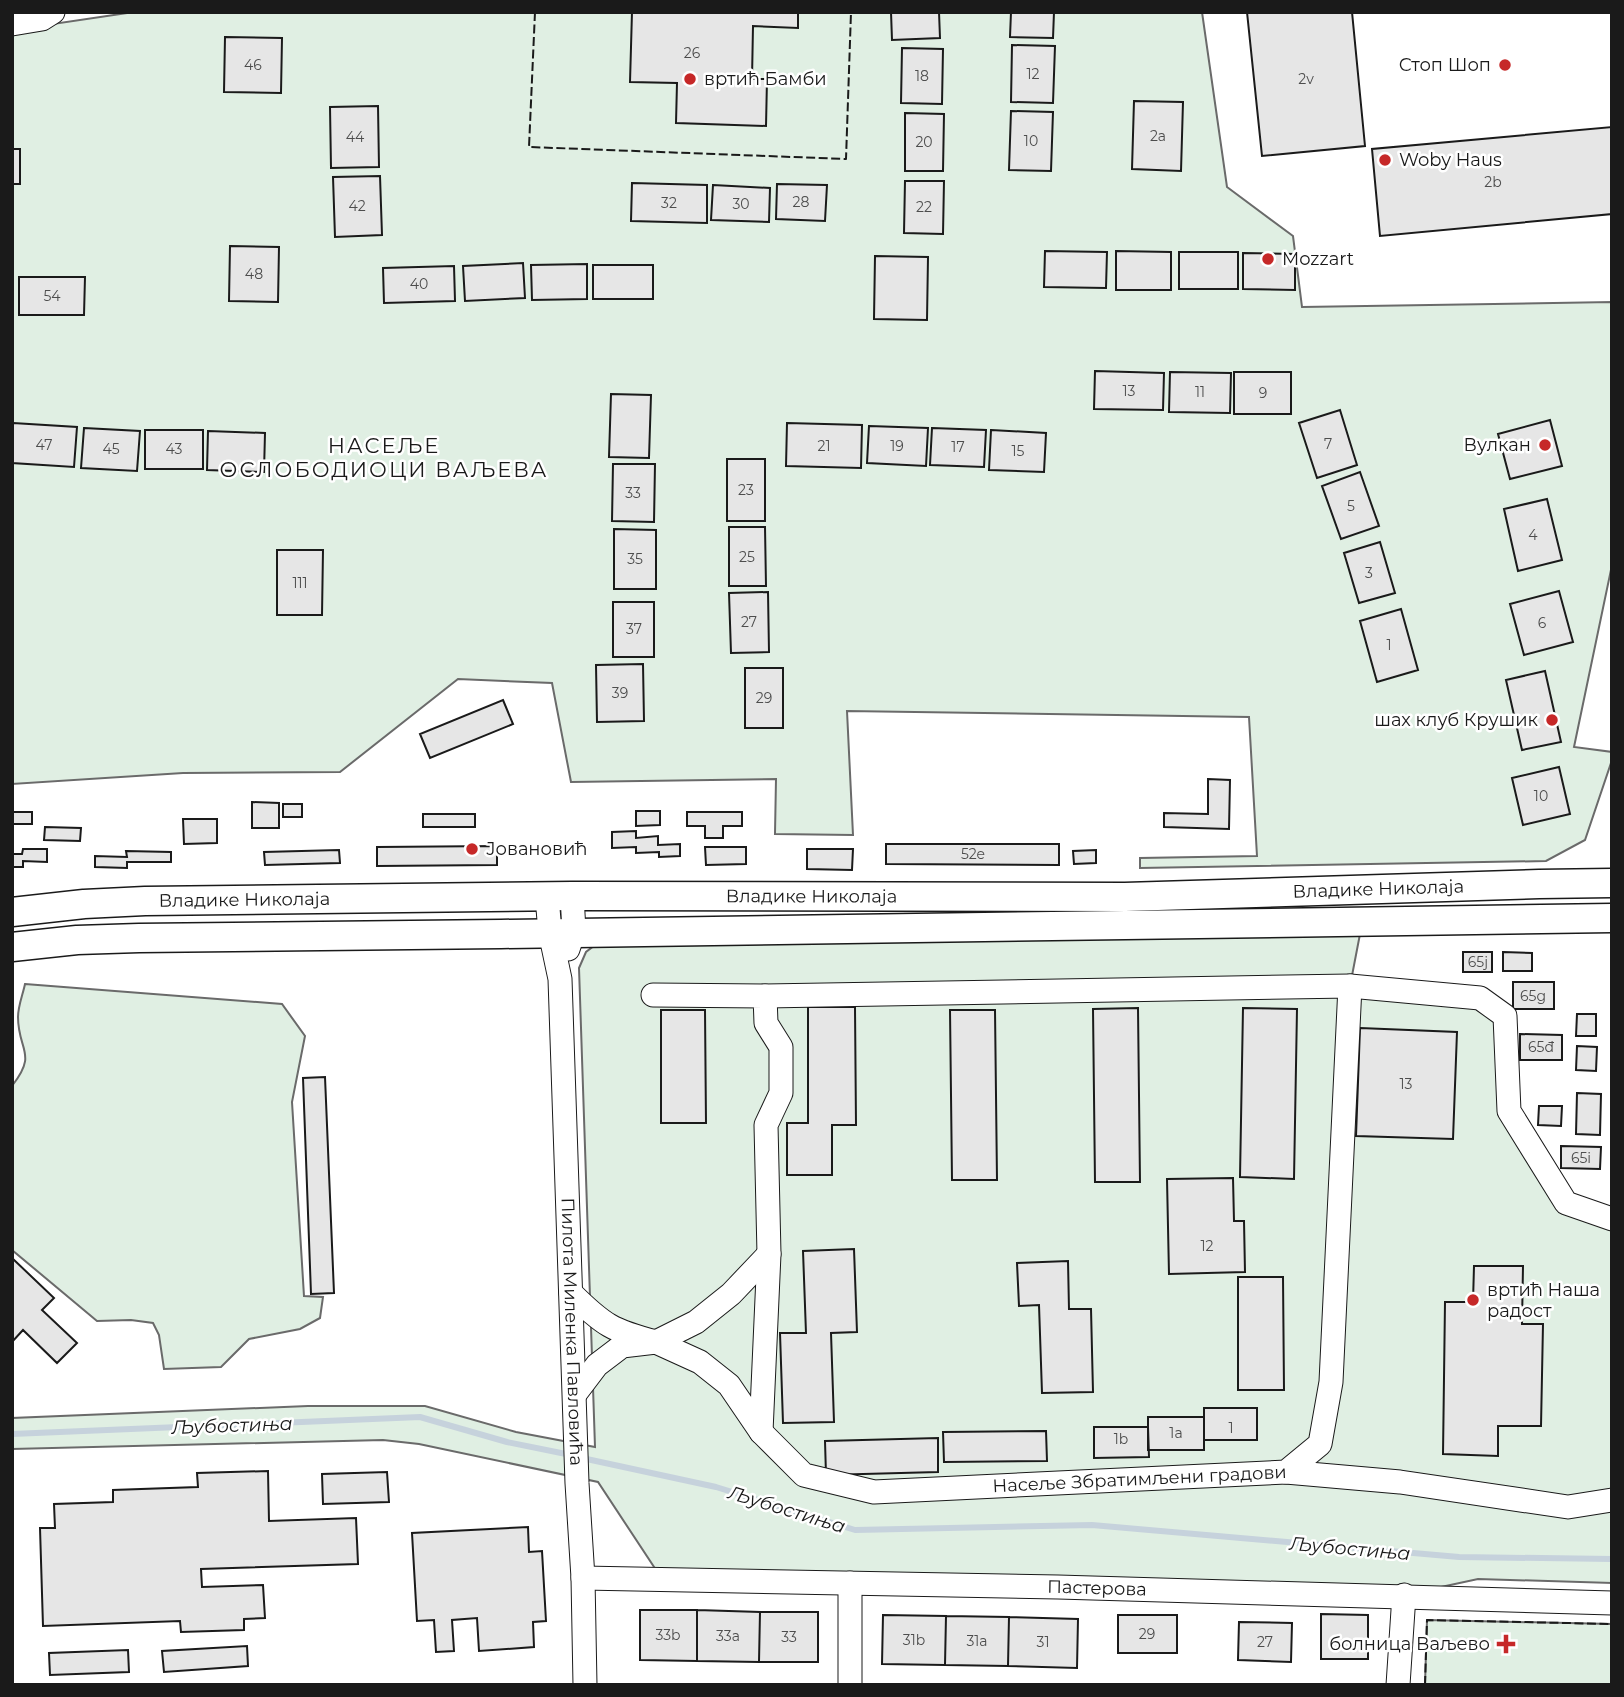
<svg xmlns="http://www.w3.org/2000/svg" width="1624" height="1697" font-family="Montserrat,sans-serif">
	<rect width="100%" height="100%" fill="#fff"/>
	<path fill="#e0efe3" stroke="#6a6a6a" stroke-width="2" d="M134,12H1202L1227,187L1293,236L1302,307L1612,302V565L1574,747L1612,752V760L1585,840L1546,861L1140,868V858L1257,856L1249,717L847,711L853,835L775,834L776,779L571,782L552,683L458,679L340,772L183,773L12,784V30Z
		M1360,934L1350,986L1480,998L1505,1016L1509,1111L1566,1203L1612,1219V1583L1478,1579L1404,1595L662,1579L598,1482L419,1444L383,1440L12,1449V1418L308,1406H425L516,1432L595,1447L579,968L586,952L603,939Z
		M25,984L282,1004L305,1036L292,1102L304,1296L323,1297L320,1318L300,1329L249,1339L221,1367L164,1369L159,1335L153,1323L131,1320L97,1321L12,1250V1086C38,1053 18,1051 18,1017C18,1006 23,994 25,984Z
		M1427,1620L1612,1624V1685H1425Z"/>
	<g fill="none" stroke-linecap="round" stroke-linejoin="round">
		<path stroke="#c6d2dc" stroke-width="6" d="M12,1434L420,1417L507,1442L571,1455
			M582,1458L716,1487L855,1530L1092,1525L1459,1557L1612,1559"/>
	</g>
	<path fill="#e6e6e6" stroke="#1a1a1a" stroke-width="2" d="M632,12H798V28L753,26L752,79H767L766,126L676,123L677,83L630,82Z
		M891,12H939L940,38L892,40Z
		M1011,12H1054L1053,38L1010,37Z
		M1247,12H1352L1365,146L1262,156Z
		M225,37L282,38L281,93L224,92Z
		M1012,45L1055,46L1053,103L1011,102Z
		M902,48L943,49L942,104L901,103Z
		M1134,101L1183,102L1181,171L1132,169Z
		M378,106L379,167L331,168L330,107Z
		M1011,111L1053,112L1051,171L1009,170Z
		M905,113L944,114L943,171H905Z
		M1612,127V214L1380,236L1372,149Z
		M12,149H20V184H12Z
		M380,176L382,235L335,237L333,177Z
		M905,181H944L943,234L904,233Z
		M632,183L707,185V223L631,221Z
		M777,184L827,185L825,221L776,219Z
		M713,185L770,188L769,222L711,220Z
		M230,246L279,247L278,302L229,301Z
		M1045,251L1107,252L1106,288L1044,287Z
		M1116,251L1171,252V290H1116Z
		M1179,252H1238V289H1179Z
		M1243,253L1295,254V290L1243,289Z
		M875,256L928,257L927,320L874,319Z
		M523,263L525,298L465,301L463,266Z
		M587,264V299L532,300L531,265Z
		M593,265H653V299H593Z
		M454,266L455,301L384,303L383,268Z
		M19,277H85L84,315H19Z
		M1095,371L1164,373L1163,410L1094,409Z
		M1170,372L1231,373L1230,413L1169,412Z
		M1234,372H1291V414H1234Z
		M611,394L651,395L649,458L609,457Z
		M1340,410L1357,465L1317,478L1299,423Z
		M1550,420L1562,466L1510,479L1498,434Z
		M13,423L77,427L74,467L12,463Z
		M787,423L862,425L861,468L786,466Z
		M869,426L928,428L926,466L867,463Z
		M84,428L140,431L137,471L81,468Z
		M932,428L986,430L984,467L930,465Z
		M145,430H203V469H145Z
		M991,430L1046,433L1044,472L989,470Z
		M208,431L265,433L264,472L207,470Z
		M727,459H765V521H727Z
		M613,464H655L654,522L612,521Z
		M1360,472L1379,526L1341,539L1322,486Z
		M1547,499L1562,560L1518,571L1504,509Z
		M729,527H765L766,586H729Z
		M614,529L656,530V589H614Z
		M1380,542L1395,593L1359,603L1344,553Z
		M277,550H323L322,615H277Z
		M1559,591L1573,642L1524,655L1510,604Z
		M768,592L769,652L731,653L729,593Z
		M613,602H654V657H613Z
		M1401,609L1418,670L1377,682L1360,621Z
		M643,664L644,721L597,722L596,665Z
		M745,668H783V728H745Z
		M1545,671L1561,742L1522,750L1506,680Z
		M503,700L513,724L430,758L420,734Z
		M1559,767L1570,814L1523,825L1512,778Z
		M1208,779L1230,780L1229,829L1164,827V813L1208,814Z
		M252,802L279,803V828H252Z
		M283,804H302V817H283Z
		M636,811H660V825L636,826Z
		M12,812H32V824H12Z
		M687,812H742V826H723V838H705V826H687Z
		M423,814H475V827H423Z
		M183,819H217V843L184,844Z
		M45,827L81,828L80,841L44,840Z
		M636,831V838L658,836V845L680,844V856L659,857V852L636,853V847L612,848V832Z
		M886,844H1059V865L886,864Z
		M497,846V865L377,866V847Z
		M705,847H746V864L706,865Z
		M23,849H47V862L23,861V867H12V854H22Z
		M807,849H853L852,870L807,869Z
		M339,850L340,863L265,865L264,852Z
		M1096,850V863L1074,864L1073,851Z
		M126,851L171,852V862H127V868L95,867V856L127,857Z
		M1463,952H1492V972H1463Z
		M1503,952L1532,953V971H1503Z
		M1513,982H1554V1009H1513Z
		M808,1007H855L856,1125H832V1175H787V1123H808Z
		M1138,1008L1140,1182H1095L1093,1009Z
		M1243,1008L1297,1009L1294,1179L1240,1177Z
		M661,1010H705L706,1123H661Z
		M950,1010H995L997,1180H952Z
		M1577,1014H1596V1036H1576Z
		M1360,1028L1457,1032L1453,1139L1356,1136Z
		M1520,1034L1562,1035V1060H1520Z
		M1577,1046L1597,1047L1596,1071L1576,1070Z
		M325,1077L334,1293L311,1294L303,1078Z
		M1577,1093L1601,1094L1600,1135L1576,1134Z
		M1539,1106H1562L1561,1126L1538,1125Z
		M1561,1146L1601,1147L1600,1169L1561,1168Z
		M1233,1178L1234,1221H1244L1245,1272L1169,1274L1167,1179Z
		M854,1249L857,1332L831,1333L834,1422L783,1423L780,1333H806L803,1251Z
		M12,1258L54,1298L42,1310L77,1343L57,1363L23,1330L12,1342Z
		M1068,1261L1069,1309H1091L1093,1392L1042,1393L1039,1305L1019,1306L1017,1263Z
		M1474,1266H1523L1522,1324H1543L1541,1426H1498V1456L1443,1454L1445,1302H1473Z
		M1238,1277H1283L1284,1390H1238Z
		M1204,1408H1257V1440H1204Z
		M1148,1417H1204V1450H1148Z
		M1094,1427H1148L1149,1457L1094,1458Z
		M1046,1431L1047,1461L944,1462L943,1432Z
		M938,1438V1472L826,1475L825,1441Z
		M268,1471L269,1521L356,1518L358,1564L201,1569L202,1587L263,1585L265,1618L244,1619V1630L181,1632L180,1621L43,1626L40,1528H55L54,1504L113,1502V1490L198,1487L197,1473Z
		M387,1472L389,1502L323,1504L322,1474Z
		M528,1527L529,1552L542,1551L546,1621L533,1622L534,1647L479,1651L477,1618L452,1620L454,1651L436,1652L434,1620L417,1621L412,1533Z
		M640,1610H697V1661L640,1660Z
		M697,1610L760,1612L759,1662L697,1661Z
		M760,1612H818V1662H759Z
		M1321,1614L1368,1615V1659H1321Z
		M883,1615L946,1616L945,1665L882,1664Z
		M1118,1615H1177V1653H1118Z
		M946,1616L1009,1617L1008,1666L945,1665Z
		M1009,1617L1078,1619L1077,1668L1008,1666Z
		M1239,1622L1292,1623L1291,1662L1238,1660Z
		M247,1646L248,1666L164,1672L162,1651Z
		M128,1650L129,1672L50,1675L49,1653Z"/>
	<g fill="none" stroke-linecap="round" stroke-linejoin="round">
		<g stroke="#1a1a1a" stroke-width="25">
			<g id="minor">
				<path d="M12,24L42,19L53,12"/>
				<path id="s1" d="M547,897L550,932L560,979L577,1483L583,1578L585,1685"/>
				<path d="M568,949L574,931L572,896"/>
				<path d="M653,995L765,996L766,1023L781,1047V1093L766,1125L769,1254L761,1432"/>
				<path d="M765,996L1350,986L1480,998L1505,1016L1509,1111L1566,1203L1612,1219"/>
				<path d="M571,1293C603,1325 613,1331 656,1342L622,1346L597,1365L575,1394"/>
				<path id="s2" d="M656,1342L700,1362L729,1385L761,1432L804,1475L874,1492L1286,1472L1320,1444L1331,1382L1350,986"/>
				<path d="M656,1342L696,1322L731,1294L769,1254"/>
				<path d="M1286,1472L1400,1482L1568,1507L1612,1500"/>
				<path id="s3" d="M583,1578L1058,1587L1612,1603"/>
				<path d="M850,1583V1685"/>
				<path d="M1398,1685L1404,1595"/>
			</g>
		</g>
		<g stroke="#1a1a1a" stroke-width="31">
			<g id="major">
				<path id="s4" d="M12,912L84,904L145,901L572,896L1125,897L1539,884L1612,883"/>
				<path d="M12,947L77,940L139,938L501,934L1612,918"/>
			</g>
		</g>
		<use href="#minor" stroke="#fff" stroke-width="23"/>
		<use href="#major" stroke="#fff" stroke-width="28"/>
		<path stroke="#1a1a1a" stroke-width="2" stroke-dasharray="9 3.5" stroke-linecap="butt" d="M535,12L529,147L846,159L851,12
			M1425,1685L1427,1620L1612,1624"/>
	</g>
	<g fill="#c62828" stroke="#fff" stroke-width="2.5">
		<circle cx="1505" cy="65" r="7"/>
		<circle cx="690" cy="79" r="7"/>
		<circle cx="1385" cy="160" r="7"/>
		<circle cx="1268" cy="259" r="7"/>
		<circle cx="1545" cy="445" r="7"/>
		<circle cx="1552" cy="720" r="7"/>
		<circle cx="472" cy="849" r="7"/>
		<circle cx="1473" cy="1300" r="7"/>
		<path d="M1502.5 1633.5h7v7h7v7h-7v7h-7v-7h-7v-7h7z"/>
	</g>
	<g text-anchor="middle" stroke-width="5" stroke-linejoin="round" paint-order="stroke">
		<g font-size="14" fill="#4d4d4d">
			<text x="692" y="58">26</text>
			<text x="253" y="70">46</text>
			<text x="1033" y="79">12</text>
			<text x="922" y="81">18</text>
			<text x="1306" y="84">2v</text>
			<text x="1158" y="141">2a</text>
			<text x="355" y="142">44</text>
			<text x="1031" y="146">10</text>
			<text x="924" y="147">20</text>
			<text x="1493" y="187">2b</text>
			<text x="801" y="207">28</text>
			<text x="669" y="208">32</text>
			<text x="741" y="209">30</text>
			<text x="357" y="211">42</text>
			<text x="924" y="212">22</text>
			<text x="254" y="279">48</text>
			<text x="419" y="289">40</text>
			<text x="52" y="301">54</text>
			<text x="1129" y="396">13</text>
			<text x="1200" y="397">11</text>
			<text x="1263" y="398">9</text>
			<text x="1328" y="449">7</text>
			<text x="44" y="450">47</text>
			<text x="824" y="451">21</text>
			<text x="897" y="451">19</text>
			<text x="958" y="452">17</text>
			<text x="111" y="454">45</text>
			<text x="174" y="454">43</text>
			<text x="1018" y="456">15</text>
			<text x="746" y="495">23</text>
			<text x="633" y="498">33</text>
			<text x="1351" y="511">5</text>
			<text x="1533" y="540">4</text>
			<text x="747" y="562">25</text>
			<text x="635" y="564">35</text>
			<text x="1369" y="578">3</text>
			<text x="300" y="588">111</text>
			<text x="749" y="627">27</text>
			<text x="1542" y="628">6</text>
			<text x="634" y="634">37</text>
			<text x="1389" y="650">1</text>
			<text x="620" y="698">39</text>
			<text x="764" y="703">29</text>
			<text x="1541" y="801">10</text>
			<text x="973" y="859">52e</text>
			<text x="1478" y="967">65j</text>
			<text x="1533" y="1001">65g</text>
			<text x="1541" y="1052">65đ</text>
			<text x="1406" y="1089">13</text>
			<text x="1581" y="1163">65i</text>
			<text x="1207" y="1251">12</text>
			<text x="1231" y="1433">1</text>
			<text x="1176" y="1438">1a</text>
			<text x="1121" y="1444">1b</text>
			<text x="1147" y="1639">29</text>
			<text x="668" y="1640">33b</text>
			<text x="728" y="1641">33a</text>
			<text x="789" y="1642">33</text>
			<text x="914" y="1645">31b</text>
			<text x="977" y="1646">31a</text>
			<text x="1043" y="1647">31</text>
			<text x="1265" y="1647">27</text>
		</g>
		<g font-size="18" fill="#1a1a1a" stroke="#fff" text-anchor="start">
			<text x="1491" y="71" text-anchor="end">Стоп Шоп</text>
			<text x="704" y="85">вртић Бамби</text>
			<text x="1399" y="166">Woby Haus</text>
			<text x="1282" y="265">Mozzart</text>
			<text x="1531" y="451" text-anchor="end">Вулкан</text>
			<text x="1538" y="726" text-anchor="end">шах клуб Крушик</text>
			<text x="486" y="855">Јовановић</text>
			<text x="1487" y="1296">вртић Наша<tspan x="1487" dy="21">радост</tspan></text>
			<text x="1490" y="1650" text-anchor="end">болница Ваљево</text>
		</g>
		<g font-size="18" fill="#1a1a1a" stroke="#fff">
			<text dy="6" stroke="none"><textPath href="#s4" startOffset="1367">Владике Николаја</textPath></text>
			<text dy="6" stroke="none"><textPath href="#s4" startOffset="800">Владике Николаја</textPath></text>
			<text dy="6" stroke="none"><textPath href="#s4" startOffset="233">Владике Николаја</textPath></text>
			<text dy="6" stroke="none"><textPath href="#s1" startOffset="436">Пилота Миленка Павловића</textPath></text>
			<text dy="6" stroke="none"><textPath href="#s2" startOffset="541">Насеље Збратимљени градови</textPath></text>
			<text dy="6" stroke="none"><textPath href="#s3" startOffset="514">Пастерова</textPath></text>
		</g>
		<g font-size="19" font-style="italic" fill="#1a1a1a" stroke="#fff">
			<text transform="translate(232 1425) rotate(-2)" y="7">Љубостиња</text>
			<text transform="translate(787 1509) rotate(17)" y="7">Љубостиња</text>
			<text transform="translate(1350 1548) rotate(5)" y="7">Љубостиња</text>
		</g>
		<g font-size="21" letter-spacing="2" fill="#1a1a1a" stroke="#fff">
			<text x="384" y="453">НАСЕЉЕ<tspan x="384" dy="24">ОСЛОБОДИОЦИ ВАЉЕВА</tspan></text>
		</g>
	</g>
	<rect width="1624" height="1697" fill="none" stroke="#1a1a1a" stroke-width="28"/>
</svg>
